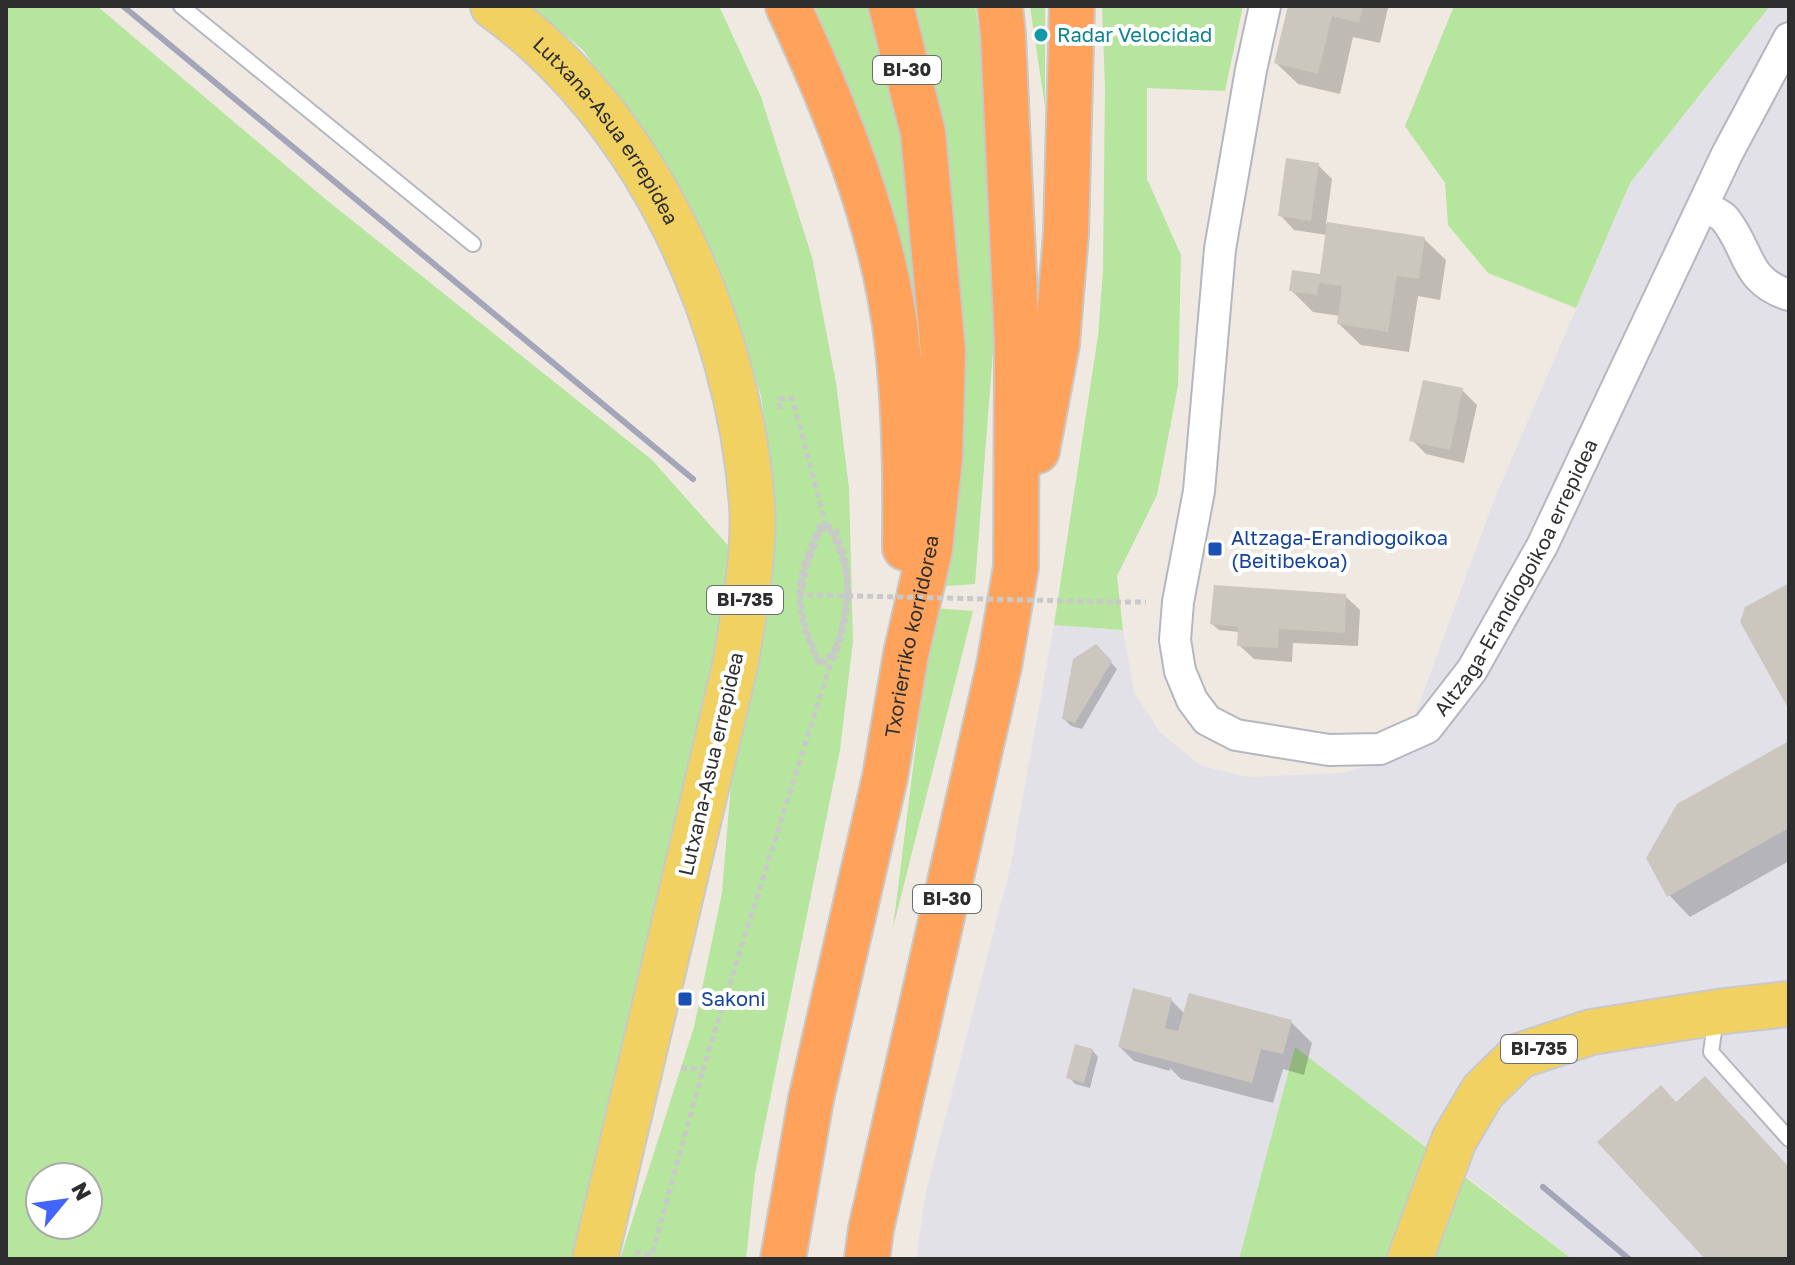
<svg xmlns="http://www.w3.org/2000/svg" width="1795" height="1265" font-family="'Golos Text',sans-serif">
	<rect width="100%" height="100%" fill="#efe9e1"/>
	<path fill="#e3e1e8" d="M1770,6H1789V1259H1572L1503,1204L1295,1048L1239,1259H916L926,1192L1010,869L1054,625L1123,630L1134,692L1160,732L1201,766L1248,777L1341,773L1399,759L1494,500L1630,183Z"/>
	<path fill="#b6e59e" fill-rule="evenodd" d="M6,6H97L324,198L652,460L750,570L594,1259H6ZM40,1177H88V1225H40Z
		M530,6H719L761,97L812,257L836,383L849,488L853,641L840,750L755,1174L746,1259H620L694,1027L722,893L733,759L754,676L772,584L775,518L772,472L761,396L723,276L661,158L583,50Z
		M815,6H975L987,89L996,313L975,584L931,587L855,106Z
		M1030,6H1045V107Z
		M1102,6H1243L1225,91L1147,88V179L1181,255L1178,386L1157,495L1117,576L1123,630L1054,625L1098,336L1103,270L1105,88Z
		M1454,6H1770L1630,183L1576,308L1488,273L1448,225L1445,183L1405,126Z
		M933,608L973,611L893,928Z
		M1295,1047L1572,1259H1239Z"/>
	<path fill="#0003" d="M1290,6H1386L1388,8L1380,43L1353,37L1340,94L1298,84L1276,63Z
		M1318,165L1332,179L1326,224L1424,239L1446,260L1440,300L1418,296L1409,352L1361,345L1339,324L1340,316L1313,312L1291,290L1321,276L1327,235L1294,230L1280,215Z
		M1462,390L1477,405L1464,463L1426,454L1412,440Z
		M1345,596L1360,610L1358,646L1293,643L1292,662L1254,659L1239,645L1240,632L1219,630L1212,624Z
		M1096,647L1117,669L1082,729L1071,726L1064,719Z
		M1789,744V861L1690,917L1669,895Z
		M1171,1000L1185,1014L1291,1022L1312,1043L1304,1075L1283,1069L1273,1103L1181,1079L1170,1068V1071L1134,1061L1120,1047Z
		M1092,1050L1098,1057L1090,1088L1075,1084L1069,1077Z"/>
	<path fill="#cbc7bf" d="M1288,6H1363L1359,23L1332,16L1318,74L1274,63Z
		M1286,158L1319,163L1311,221L1278,216Z
		M1327,222L1425,237L1419,279L1397,276L1388,332L1337,324L1342,286L1319,283L1317,295L1289,291L1292,270L1320,274Z
		M1423,380L1463,388L1450,450L1409,441Z
		M1789,583V710L1740,622L1745,607Z
		M1214,585L1346,594L1345,633L1279,629L1278,648L1237,646L1238,627L1210,624Z
		M1096,644L1112,661L1075,723L1062,719L1073,659Z
		M1789,741V828L1667,897L1646,858L1677,804Z
		M1133,988L1172,998L1165,1028L1178,1031L1189,993L1292,1020L1283,1054L1261,1049L1252,1083L1118,1047Z
		M1075,1044L1093,1049L1084,1083L1066,1078Z
		M1705,1076L1789,1167V1259H1705L1597,1142L1661,1085L1676,1102Z"/>
	<g fill="none" stroke-linecap="round" stroke-linejoin="round">
		<g stroke="#b4b7c1" stroke-width="18">
			<path id="service" d="M181,6L473,244
				M1716,1017L1711,1052L1789,1139"/>
		</g>
		<g stroke="#b4b7c1" stroke-width="34">
			<g id="minor">
				<path id="s1" d="M1265,6L1251,70L1220,249L1199,491L1178,602L1175,640L1180,671L1192,700L1207,720L1236,735L1329,750L1380,749L1427,728L1472,670L1542,546L1727,154L1789,38"/>
				<path d="M1704,206C1710,210 1721,214 1725,219C1750,250 1744,281 1789,295"/>
			</g>
		</g>
		<g stroke="#c9c9c9" stroke-width="48">
			<g id="primary">
				<path id="s2" d="M493,6C646,116 738,319 752,504C755,556 744,610 736,661L595,1259"/>
				<path d="M1410,1259L1454,1140L1483,1091L1519,1056L1591,1032L1725,1011L1789,1004"/>
			</g>
		</g>
		<g stroke="#c9c9c9" stroke-width="48">
			<g id="motorway">
				<path d="M788,6C836,109 884,227 897,341C905,409 906,479 905,548"/>
				<path d="M1037,451L1057,344L1066,234L1072,6"/>
				<path id="s3" d="M783,1259L811,1099L885,777L906,654L930,549L940,457L943,351L923,133L891,6"/>
				<path d="M867,1259L871,1229L999,666L1016,567L1017,343L1003,35L1000,6"/>
			</g>
		</g>
		<path stroke="#c9c9c9" stroke-width="5" stroke-dasharray="6 4" stroke-linecap="butt" d="M780,409L779,399L792,398L826,525
			M1115,602H1146
			M681,1068L703,1069L829,668C851,624 856,577 836,530L826,525L818,527C793,586 792,604 818,663L828,662L833,655
			M635,1252L652,1255L703,1069"/>
		<use href="#service" stroke="#fff" stroke-width="14"/>
		<use href="#minor" stroke="#fff" stroke-width="30"/>
		<use href="#primary" stroke="#f2d163" stroke-width="44"/>
		<use href="#motorway" stroke="#ffa35c" stroke-width="44"/>
		<path stroke="#a3a6b8" stroke-width="6" d="M123,6L693,479
			M1543,1187L1629,1259"/>
		<path stroke="#c9c9c9" stroke-width="5" stroke-dasharray="6 4" stroke-linecap="butt" d="M833,655C848,611 856,568 829,527L820,529C795,585 795,604 819,662C842,659 849,596 846,577C843,560 837,544 829,529H821L809,561L801,595H814L1115,602"/>
	</g>
	<circle fill="#0f9aa8" stroke="#fff" stroke-width="3" cx="1041" cy="35" r="8"/>
	<g fill="#1a4fb4" stroke="#fff" stroke-width="3">
		<rect x="1207" y="541" width="16" height="16" rx="4"/>
		<rect x="677" y="991" width="16" height="16" rx="4"/>
	</g>
	<g text-anchor="middle" stroke-width="8" stroke-linejoin="round" paint-order="stroke">
		<g fill="#fff" stroke="#6d6d6d" stroke-width="2">
			<rect x="873" y="56" width="68" height="28" rx="6"/>
			<rect x="707" y="586" width="76" height="28" rx="6"/>
			<rect x="913" y="885" width="68" height="28" rx="6"/>
			<rect x="1501" y="1035" width="76" height="28" rx="6"/>
		</g>
		<g font-size="18" font-weight="bold" fill="#2e2e2e">
			<text x="907" y="76">BI-30</text>
			<text x="745" y="606">BI-735</text>
			<text x="947" y="905">BI-30</text>
			<text x="1539" y="1055">BI-735</text>
		</g>
		<g font-size="20" fill="#0d838f" stroke="#fff" text-anchor="start">
			<text x="1057" y="42">Radar Velocidad</text>
		</g>
		<g font-size="20" fill="#2e2e2e" stroke="#fff">
			<text dy="7" stroke="none"><textPath href="#s2" startOffset="170">Lutxana-Asua errepidea</textPath></text>
			<text dy="7" stroke="none"><textPath href="#s1" startOffset="1134">Altzaga-Erandiogoikoa errepidea</textPath></text>
			<text dy="7" stroke="none"><textPath href="#s3" startOffset="636">Txorierriko korridorea</textPath></text>
			<text transform="translate(711 764) rotate(-77)" y="7">Lutxana-Asua errepidea</text>
		</g>
		<g font-size="20" fill="#164399" stroke="#fff" text-anchor="start">
			<text x="1231" y="545">Altzaga-Erandiogoikoa<tspan x="1231" dy="23">(Beitibekoa)</tspan></text>
			<text x="701" y="1006">Sakoni</text>
		</g>
	</g>
	<rect width="1795" height="1265" fill="none" stroke="#2e2e2e" stroke-width="16"/>
	<g transform="translate(64 1201) rotate(61)"><circle r="38" fill="#ffffff" stroke="#ababab" stroke-width="2"/>
	<path d="M0-6L14 30L0 20L-14 30Z" fill="#4264fb"/>
	<text y="-12" font-size="22" font-weight="bold" text-anchor="middle" fill="#2e2e2e">N</text>
	</g>
</svg>
